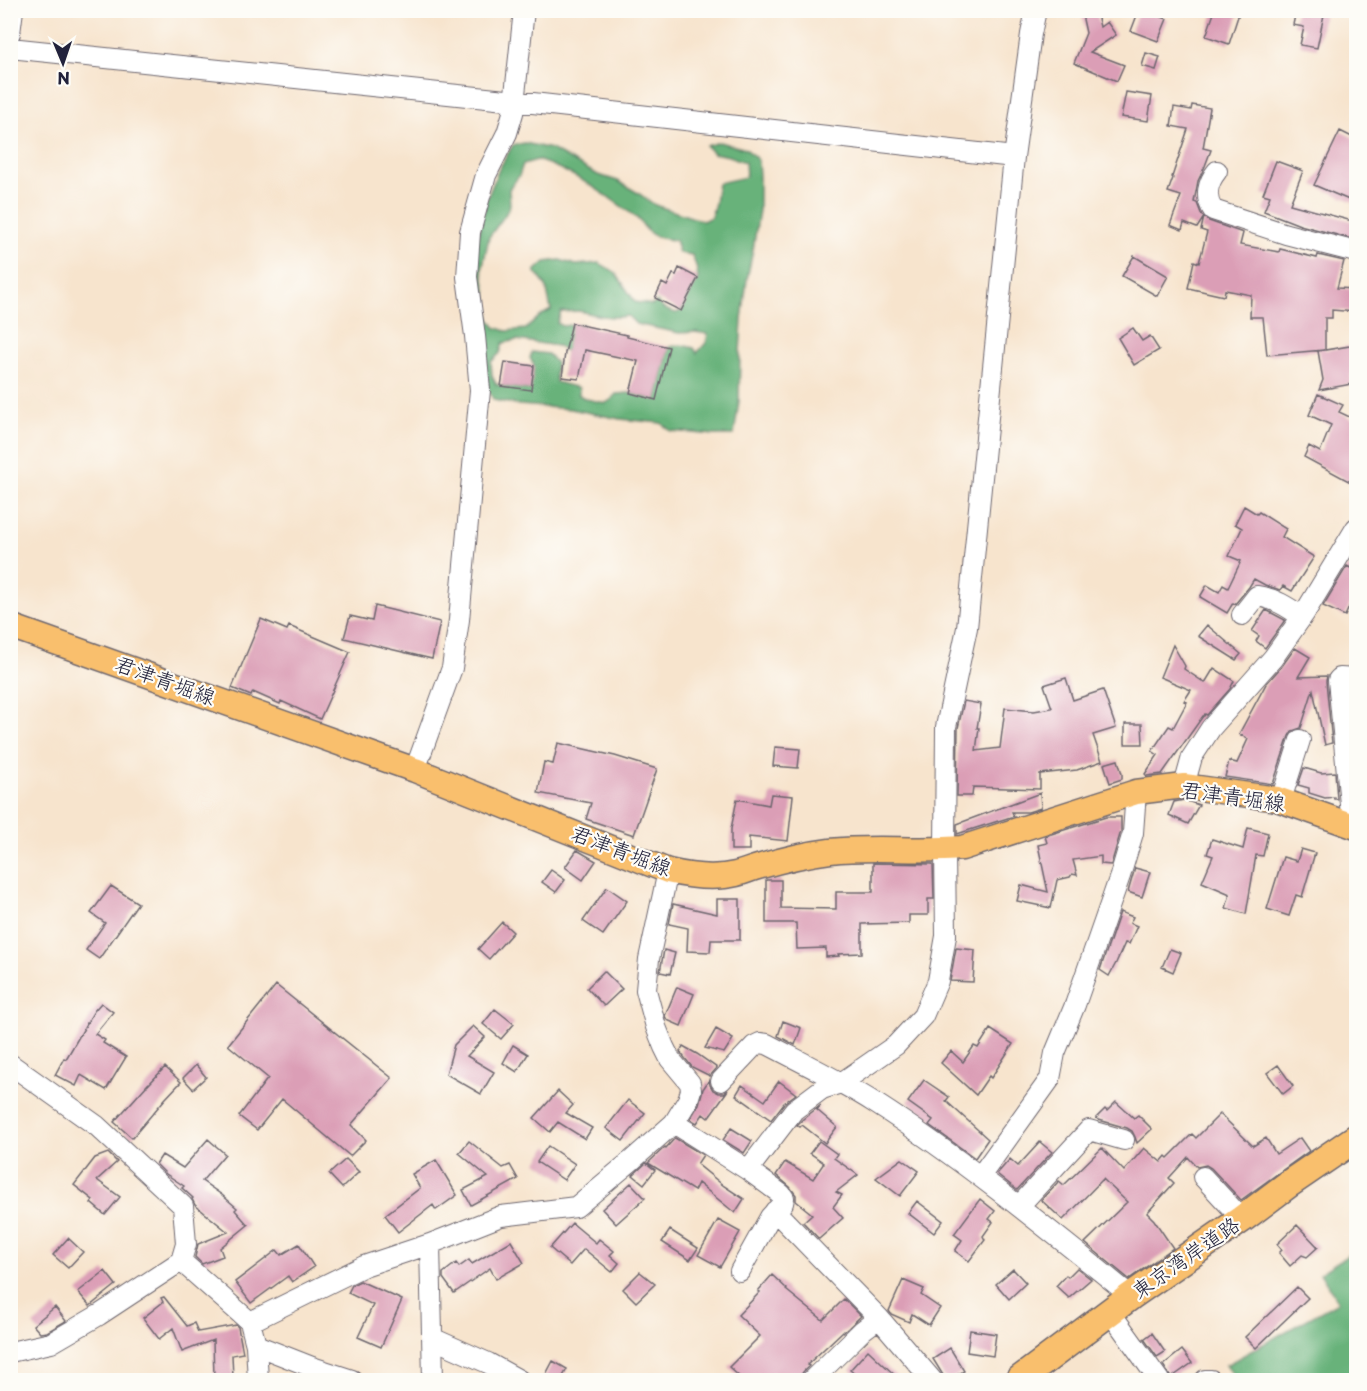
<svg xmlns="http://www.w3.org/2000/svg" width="1367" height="1391" font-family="'Playpen Sans','Klee One',sans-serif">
	<rect width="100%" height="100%" fill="#fdfcf7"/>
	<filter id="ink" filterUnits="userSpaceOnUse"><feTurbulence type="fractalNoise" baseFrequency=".0167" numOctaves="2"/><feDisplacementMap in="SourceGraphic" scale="12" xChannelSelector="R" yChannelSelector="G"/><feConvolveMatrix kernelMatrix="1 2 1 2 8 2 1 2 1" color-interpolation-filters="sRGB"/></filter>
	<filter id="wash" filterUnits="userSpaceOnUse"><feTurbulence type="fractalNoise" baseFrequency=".008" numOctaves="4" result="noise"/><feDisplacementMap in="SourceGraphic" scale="24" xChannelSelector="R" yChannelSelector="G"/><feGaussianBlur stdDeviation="1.35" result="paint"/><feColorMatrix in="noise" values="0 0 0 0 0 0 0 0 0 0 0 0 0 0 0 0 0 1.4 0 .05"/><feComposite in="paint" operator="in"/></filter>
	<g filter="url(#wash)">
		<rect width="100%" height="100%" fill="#f7e4cd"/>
		<path fill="#68b27a" stroke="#456a5a" stroke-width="1.5" fill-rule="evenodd" d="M719,142L746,149L758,160L759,176V210L753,250L747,279L742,320L740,352L739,401L734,435H715L671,431L661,423L620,419L571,409L519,405L494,400L488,391L470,273L486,201L499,169L513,145L525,143L551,149L598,175L618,181L638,193L655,205L703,221L711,217L715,203L718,183L746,177L745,162L729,156L713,153L706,146ZM537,160C572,171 604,193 633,215C640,219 643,227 649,232C655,238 666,239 675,240L679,253L692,255L696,266L698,278L681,311L676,313L664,309L657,302L652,305L635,302L615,272L599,263L576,265L560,260L545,262L535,271L546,286L551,310L540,316L526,329L506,331L495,327L489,318L486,290L482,270L489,237L505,215L510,205L509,189L519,176L523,164ZM579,311C595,315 611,319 628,316L636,324L679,333L695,332L708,334L706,343L697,353L694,348L681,345L669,347L656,400L630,393L616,394L612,399L606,403L586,399L579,395V388L556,382L555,375L556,363L548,354L532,352L530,358L534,365L530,390L501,386L496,384L492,376L491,362L500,353L503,343L517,340L558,346L567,352L587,330L582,324L562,326L557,323L561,312Z
			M1356,1250V1380H1237L1226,1365L1338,1302L1320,1273Z"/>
		<g id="blocks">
			<path fill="#db9eb6" d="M1081,10H1096L1100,27L1107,22L1116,35L1090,52L1124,65L1117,81L1074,63L1086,33Z
				M1139,10H1144L1167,19L1158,41L1131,31Z
				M1215,10H1240L1229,44L1206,36Z
				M1296,10H1325L1317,48L1300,45L1304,27L1293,25Z
				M1146,53L1160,57L1156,70L1142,66Z
				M1126,92L1152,96L1148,121L1121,117Z
				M1192,105L1210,108L1203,148L1211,150L1205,166L1198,181L1194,202L1197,203L1202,216H1203L1209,221L1243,233L1240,245L1279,252L1280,249L1317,258L1318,255L1344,261L1337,288L1356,289V312L1332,310V318H1325V350L1356,345V373L1351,374L1352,384L1319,390L1323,380L1318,351L1324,350L1267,355L1263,317H1250L1251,295L1225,290L1224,296L1188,288L1194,261L1199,263L1207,232L1201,230L1204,217L1197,228L1184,223L1182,230L1170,225L1181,196L1168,192L1173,178L1172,177L1188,129L1171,126L1174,107L1191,110Z
				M1340,131L1356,139V203L1314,185Z
				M1276,161L1303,171L1290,204L1356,222V240L1300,225L1264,211L1270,196L1263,194Z
				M1134,256L1168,276L1157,296L1122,276Z
				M679,268L698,278L681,311L655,298L662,283L667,286L673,274L676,275Z
				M572,323L627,335V337L669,347L656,400L630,393L638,361L585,350L579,379L562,377L565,353Z
				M1133,328L1142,341L1150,336L1159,350L1134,365L1118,338Z
				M505,362L534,366L531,390L501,386Z
				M1318,394L1343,405L1339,412L1356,420V485L1304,457L1309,446L1320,452L1331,425L1309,415Z
				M1244,506L1257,514L1259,512L1286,529L1282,537L1314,557L1292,591L1283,586L1280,590L1265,585L1254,579L1249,587L1235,604L1233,603L1227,613L1200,597L1207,585L1219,592L1223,585L1228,588L1241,561L1229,556L1242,528L1235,524Z
				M1347,566L1356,571V592L1345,616L1323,606Z
				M375,606L440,622L432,659L344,638L350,616L372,621Z
				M1266,610L1285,620L1265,648L1256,641L1259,636L1252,631Z
				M261,619L287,630L289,626L350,652L320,719L281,701L280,704L253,692L251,696L232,688Z
				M1207,625L1241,654L1236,660L1198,636Z
				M1173,645L1185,666L1184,669L1205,683L1214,668L1234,681L1230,689L1207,715L1205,714L1204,716H1203L1162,774L1147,776L1145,774L1158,755L1152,751L1169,726L1173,728L1187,702L1184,701L1191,690L1160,677Z
				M1295,648L1310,657L1298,677L1327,676L1326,681L1332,743L1325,745L1313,690L1301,728L1292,731L1289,736L1273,784L1225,777L1229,761L1237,763L1248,739L1239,734L1266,684L1282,666Z
				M1066,678L1073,700L1103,690L1116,728L1093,735L1102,761L1077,770L1040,774V789L973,787L972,796H957L958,728L964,701L981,704L977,728H979L976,751L1000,748L1005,708L1034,711L1052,708L1044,685Z
				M1125,724H1142L1143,744H1125Z
				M558,743L615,756L657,769L634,835L586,819L591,803L538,793L544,762L553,764Z
				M775,747L800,749L798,768L773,766Z
				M1118,760L1122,774V779L1110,783L1104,764Z
				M1304,768L1321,773L1335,772L1337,799H1334V797L1325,798L1309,793V788L1298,785Z
				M1040,793L1041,808L1028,812H1012L1014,816L957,834V824Z
				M771,794L793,796L788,841L749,837V850H731V829L737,799L769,805Z
				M1184,800L1199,805L1188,824L1169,815L1174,802Z
				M1106,817H1121V831L1111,865L1101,864V856L1073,860L1077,875L1072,874L1070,877L1057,880L1051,908L1017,901L1021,885L1048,892L1038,845L1047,843L1045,836Z
				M1248,828L1268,833L1263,856L1256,855L1246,914L1226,908L1230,894L1202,882L1213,856L1207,854L1212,839L1243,849Z
				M1301,849L1315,853L1302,897L1296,895L1289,916L1267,909L1283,857L1297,861Z
				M577,850L596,861L583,880L565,867Z
				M873,863L933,864L934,899H928V915H909V923L862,924V953L838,954L839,956L826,957V948L797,949L796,923H766V880H781V908L836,909V892H873Z
				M1135,868L1150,872L1142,897L1128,892Z
				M551,870L565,880L556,892L542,882Z
				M111,886L138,903L99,959L86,950L105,923L91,913Z
				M607,887L627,901L603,935L583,921Z
				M717,899H740V940H711L710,952L687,951L688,928L669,924L673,904L717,914Z
				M1120,912L1133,917L1130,923L1137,926L1129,944L1125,943L1116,963L1109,976L1100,970Z
				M502,922L513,932L489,959L478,949Z
				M956,948L975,950L973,982L950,981Z
				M1170,949L1181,953L1173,972L1162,967Z
				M664,950L675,953L670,974L660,972Z
				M604,971L622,989L604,1006L587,988Z
				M276,985L392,1078L351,1125L366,1140L350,1156L282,1099L257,1130L239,1116L268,1078L228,1045Z
				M677,987L694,994L681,1026L667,1020L665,1016Z
				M101,1003L113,1012L95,1034L105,1040L103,1043L126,1057L106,1090L81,1075L76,1086L55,1075L64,1058L66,1059L94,1011Z
				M495,1009L514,1024L501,1039L483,1024Z
				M783,1021L801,1028L795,1045L778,1036Z
				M473,1026L485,1037L467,1056L494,1072L481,1094L446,1074L454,1045Z
				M716,1029L733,1039L724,1053L705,1048Z
				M990,1029L1013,1044L991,1078L989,1076L976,1095L941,1063L951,1051L963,1062L974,1046L978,1048Z
				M513,1045L528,1054L517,1072L503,1063Z
				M683,1046L697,1054L717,1068L710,1076L692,1067L680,1052Z
				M196,1065L206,1077L193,1089L183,1078Z
				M1278,1065L1293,1086L1283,1094L1267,1073Z
				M165,1067L181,1082L165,1099L132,1138L114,1122L148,1084V1085Z
				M709,1080L710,1085L713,1090L719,1093H724L728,1090L708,1118L703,1114L697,1123L690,1119L699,1104L703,1089Z
				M924,1080L949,1097L946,1101L988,1139L975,1158L929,1125L933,1120L908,1102Z
				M779,1081L796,1094L784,1103L771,1120L736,1095L742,1085L765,1101Z
				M558,1091L573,1105L566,1113L592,1128L585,1139L558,1122L550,1132L534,1118Z
				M628,1100L645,1113L623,1141L606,1128Z
				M1116,1102L1134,1118L1138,1115L1152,1129L1137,1143L1135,1137L1132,1131L1127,1128L1099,1120L1096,1118L1105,1109L1107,1111Z
				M821,1105L817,1110L837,1127L825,1143L802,1125L800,1127L797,1125L803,1119Z
				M1220,1114L1253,1146L1266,1138L1276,1154L1300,1138L1309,1151L1241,1200L1211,1168L1206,1165L1197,1167L1188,1157L1169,1178L1174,1183L1147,1213L1154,1220L1173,1248L1129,1279L1085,1243L1127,1202L1103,1179L1063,1220L1041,1200L1059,1181L1064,1185L1102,1148L1124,1171L1144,1148L1161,1162L1166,1156L1168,1158L1192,1134L1196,1138Z
				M731,1128L752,1141L744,1153L723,1140Z
				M675,1138L703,1155L697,1164L724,1186L744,1199L735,1213L698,1183L694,1191L648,1163L665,1147L666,1148Z
				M208,1139L225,1154L202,1181L222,1195L237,1208L235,1210L248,1225L220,1248L223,1256L202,1264L195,1257L198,1244L228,1232L195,1205L192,1199L193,1198L182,1188L184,1186L166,1174L156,1164L162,1155L183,1168Z
				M469,1141L503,1168L510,1165L518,1179L471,1205L463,1190L488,1177L459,1153Z
				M819,1141L837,1154L834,1158L858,1175L836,1192L842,1195L833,1207L843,1218L819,1239L803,1222L812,1214L796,1201V1195L790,1187L776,1175L785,1162L813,1179L824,1163L810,1153Z
				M1040,1142L1052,1152L1017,1190L997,1174L1010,1159L1018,1166Z
				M548,1146L575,1164L564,1180L537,1162Z
				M108,1153L117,1162L97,1180L120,1197L105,1215L91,1203L93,1200L74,1185L95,1158Z
				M346,1159L359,1172L342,1188L329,1174Z
				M902,1159L919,1171L900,1196L876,1178Z
				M436,1160L457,1195L436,1210L433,1205L398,1232L385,1215L420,1188L412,1174Z
				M646,1163L655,1170L644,1184L633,1175Z
				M631,1183L645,1198L616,1224L602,1209Z
				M980,1199L995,1211L989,1219L993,1222L983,1236L985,1240L969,1261L955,1251L962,1240L954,1234Z
				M917,1201L943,1221L934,1233L908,1213Z
				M718,1220L740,1232L720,1267L698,1255Z
				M572,1223L596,1243L599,1239L614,1251L610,1255L619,1263L612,1272L584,1249L570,1265L550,1248Z
				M1297,1225L1318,1247L1307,1257L1302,1255L1290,1266L1279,1253L1282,1250L1277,1244Z
				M670,1230L698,1248L690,1260L662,1242Z
				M68,1238L83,1252L68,1268L53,1255Z
				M511,1241L524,1263L496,1279L490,1268L454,1293L443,1278V1273L456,1263L459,1267L469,1260L472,1264Z
				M299,1244L314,1267L292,1282L288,1276L251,1303L235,1282L277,1250L281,1255Z
				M1077,1268L1091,1279L1069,1298L1056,1286L1066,1275L1068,1277Z
				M1013,1269L1026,1283L1009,1299L996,1284Z
				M105,1271L116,1285L90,1306L78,1292Z
				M640,1272L655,1284L636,1302L623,1289Z
				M772,1275L787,1289L786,1290L823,1320L844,1299L861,1316L844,1332L843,1331L807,1365L809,1366L803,1372L798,1380H743L729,1367L760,1336L738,1315L760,1292L758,1291Z
				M903,1280L924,1289L921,1295L940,1308L929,1325L912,1314L909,1322L891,1314L889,1311Z
				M360,1281L402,1300L381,1347L358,1337L373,1305L348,1293L352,1285Z
				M1297,1287L1308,1298L1256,1348L1245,1337Z
				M164,1297L187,1326L194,1323L198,1332L236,1325L238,1327L243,1353L232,1355L233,1378H214L213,1340L182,1352L173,1328L159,1339L143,1318L163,1302L161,1298Z
				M55,1307L66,1321L47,1332L40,1333L33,1325Z
				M970,1330L996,1334L993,1356L967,1352Z
				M1152,1333L1165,1352L1157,1357L1144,1339Z
				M950,1348L964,1371L949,1380H946L933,1359Z
				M868,1350L900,1380H862L850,1370Z
				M1182,1350L1192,1363L1171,1378L1163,1365Z
				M553,1361L567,1369L561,1380H543Z"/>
		</g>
	</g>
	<g filter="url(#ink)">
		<use href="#blocks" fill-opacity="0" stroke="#6d666e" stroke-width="1.5"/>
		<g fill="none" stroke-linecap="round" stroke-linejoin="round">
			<g stroke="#6d666e" stroke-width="22">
				<path id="minor" d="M10,33L13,10
					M10,48L515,101L1014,157
					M1217,171C1208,182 1204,197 1213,210L1286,234L1356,252
					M1242,615L1257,596C1274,598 1288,607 1302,617
					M415,770L452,668L459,620L480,390L475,336L467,277L470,232L486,175L507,133L513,113L524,10
					M1184,786L1192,757L1211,728L1273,658L1304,614L1356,528
					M1281,800L1300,740
					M1352,825L1338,680L1340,678L1356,679
					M10,1064L97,1126L183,1206L186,1244L181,1261L99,1315L51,1343L10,1352
					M721,1081L754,1046L760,1043L767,1044C803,1063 841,1081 875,1103C965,1161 1048,1229 1131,1296
					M674,1123L748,1170L781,1194L784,1198L783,1203L770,1217L740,1271
					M748,1170L794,1110L822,1089L841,1083L896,1045L923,1016L938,981L946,936L945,850L946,727L967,628L1014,157L1031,34L1036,10
					M978,1175L984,1171L1050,1079L1055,1053L1075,1005L1120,876L1133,833L1136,792
					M1203,1177L1242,1219
					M1019,1206L1089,1130L1124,1140
					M775,1211L879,1318L932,1380
					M430,1244L433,1380
					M181,1261L250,1322L256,1345L258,1380
					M1110,1312L1159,1380
					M250,1322L364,1266L430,1244L501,1216L576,1207L631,1161L674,1123L688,1100L691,1090L690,1083L670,1059L664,1047L656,1027L646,990L649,959L668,871
					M432,1338L488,1363L519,1380
					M256,1345L312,1367L352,1380
					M812,1380L863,1330L879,1318
					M1205,1380H1211"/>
			</g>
			<g stroke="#6d666e" stroke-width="27">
				<path id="major" d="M10,626L415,770L668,871C689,876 715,879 736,874C744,872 751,869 758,867C781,860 806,854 830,851C874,846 918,852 962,848L1136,792L1184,786L1277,799L1356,827"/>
			</g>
			<g stroke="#6d666e" stroke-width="30">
				<path id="highway" d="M1019,1380L1131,1296L1242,1219L1290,1183L1356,1138"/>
			</g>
			<use href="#minor" stroke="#fff" stroke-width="20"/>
			<use href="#major" stroke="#f9bf6d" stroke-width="24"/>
			<use href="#highway" stroke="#f9bf6d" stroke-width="27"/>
		</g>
	</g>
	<g text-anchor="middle" stroke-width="4.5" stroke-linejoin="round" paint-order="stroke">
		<g font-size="21" fill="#22223b" stroke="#fdfcf7">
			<text transform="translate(165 681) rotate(20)" y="7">君津青堀線</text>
			<text transform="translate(1233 797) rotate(8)" y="7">君津青堀線</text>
			<text transform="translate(621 851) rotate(21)" y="7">君津青堀線</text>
			<text transform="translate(1186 1258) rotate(-35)" y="7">東京湾岸道路</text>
		</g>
	</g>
	<rect width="1367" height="1391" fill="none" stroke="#fdfcf7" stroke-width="36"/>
	<g transform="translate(63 63) rotate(178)" stroke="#fdfcf7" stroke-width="4.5" paint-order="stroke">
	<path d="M0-4.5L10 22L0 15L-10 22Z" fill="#22223b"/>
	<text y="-9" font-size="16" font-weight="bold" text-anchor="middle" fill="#22223b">N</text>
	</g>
</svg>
